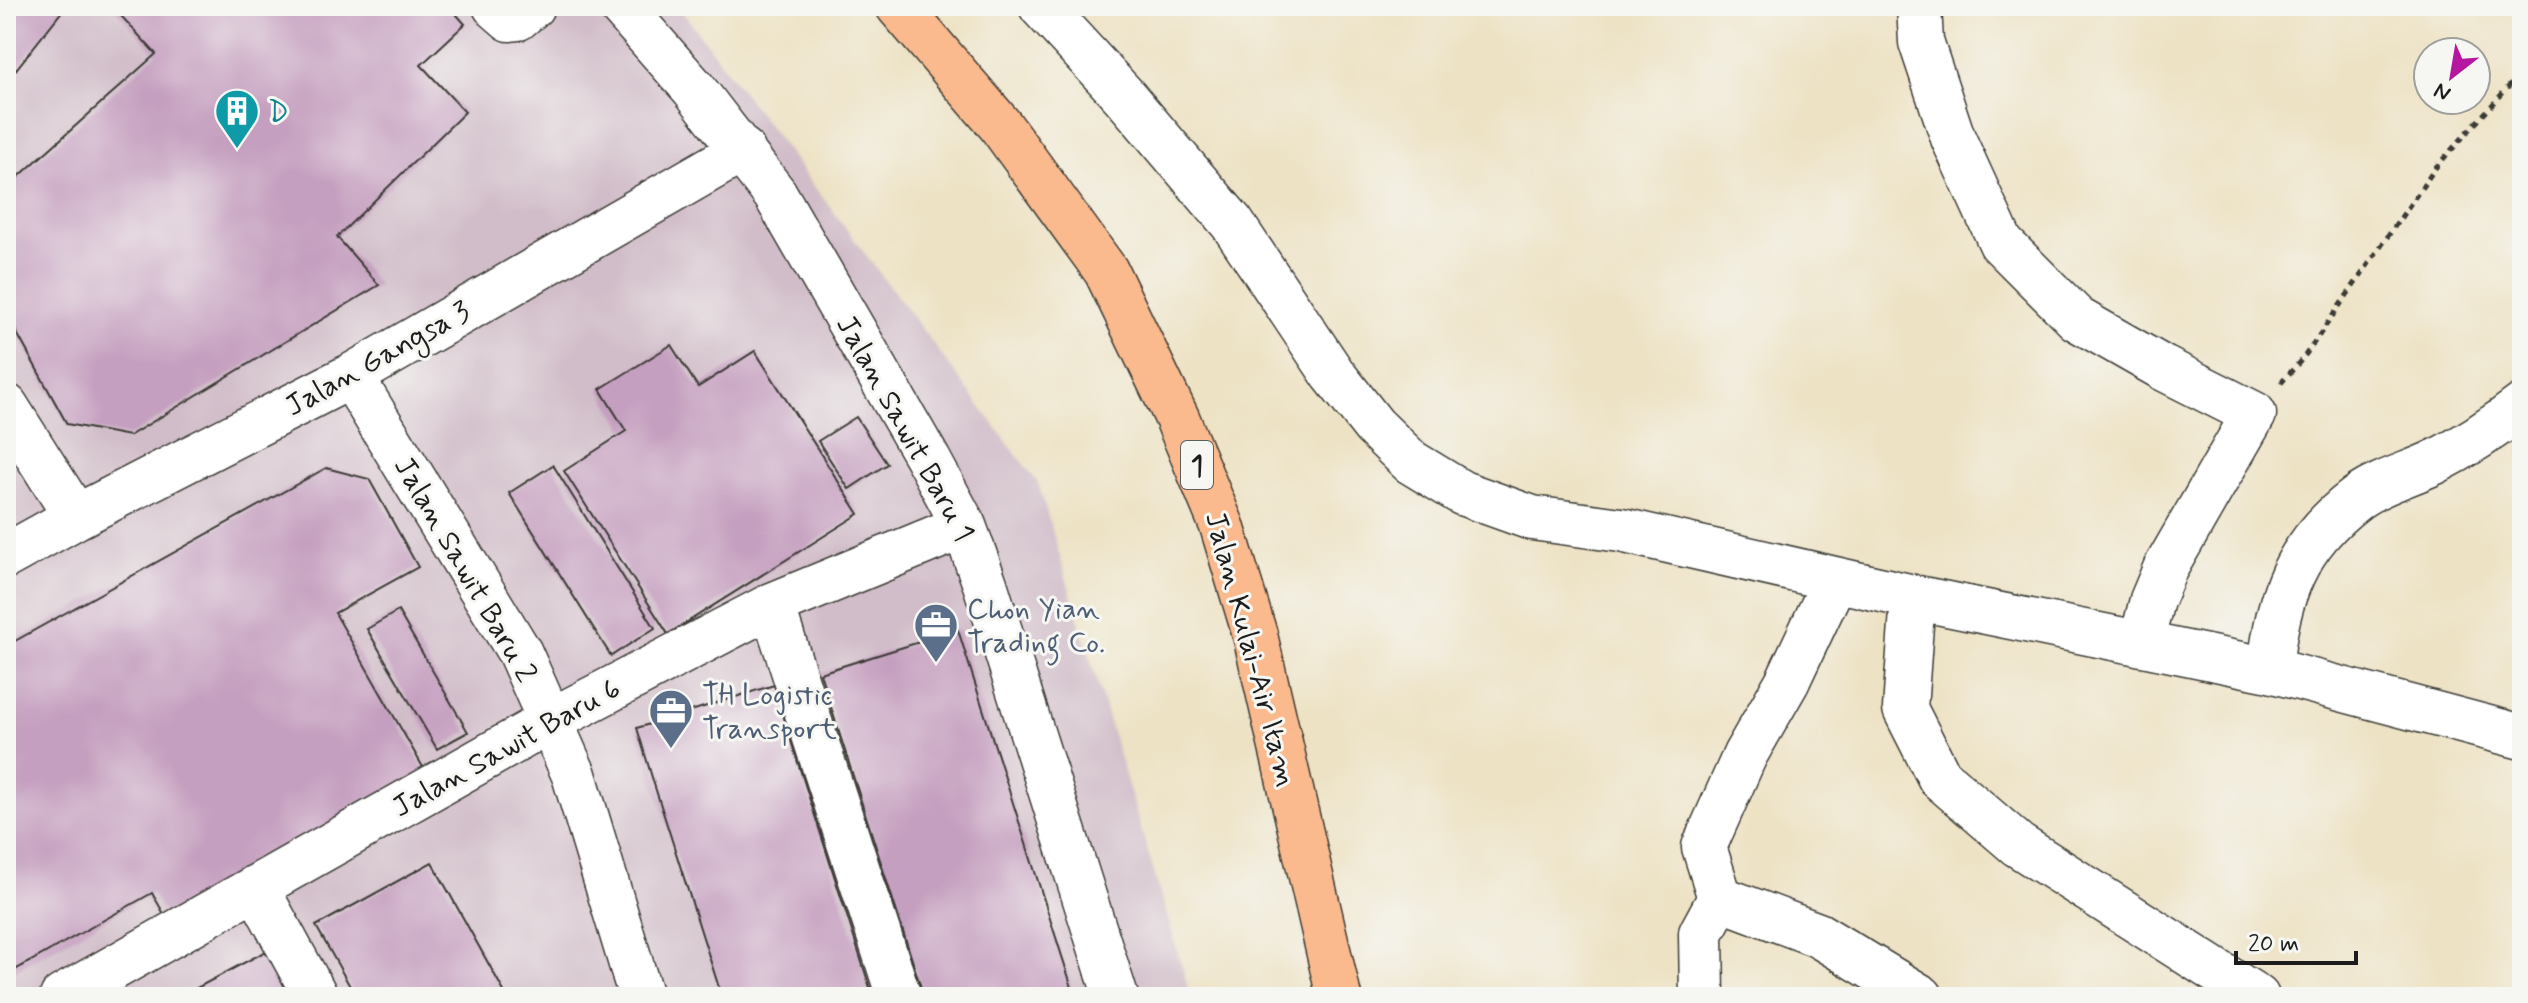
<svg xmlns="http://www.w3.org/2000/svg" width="2528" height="1003" font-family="Mynerve,sans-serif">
	<rect width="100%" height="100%" fill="#f6f6f2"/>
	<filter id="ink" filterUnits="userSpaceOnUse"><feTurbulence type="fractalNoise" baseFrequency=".0125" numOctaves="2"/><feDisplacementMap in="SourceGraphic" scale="16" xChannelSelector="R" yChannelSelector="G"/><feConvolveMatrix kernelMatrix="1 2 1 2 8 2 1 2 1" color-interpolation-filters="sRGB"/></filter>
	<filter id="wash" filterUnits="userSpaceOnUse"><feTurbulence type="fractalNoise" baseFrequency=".006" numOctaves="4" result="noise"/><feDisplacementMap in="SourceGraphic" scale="32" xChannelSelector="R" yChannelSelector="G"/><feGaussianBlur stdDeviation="1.8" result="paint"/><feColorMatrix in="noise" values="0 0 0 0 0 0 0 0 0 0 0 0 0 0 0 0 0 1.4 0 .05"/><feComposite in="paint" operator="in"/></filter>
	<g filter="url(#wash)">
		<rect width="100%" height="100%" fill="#ede2c4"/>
		<path fill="#d1bdc9" d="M6,6H678L1038,483L1191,997H6Z"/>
		<g id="blocks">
			<path fill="#c59fbf" d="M6,6H66L6,82Z
				M112,6H449L465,24L421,65L465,112L337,237L379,285L129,436L67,424L6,313V188L156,54Z
				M671,345L698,387L755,351L859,514L668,634L564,471L626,431L600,389Z
				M856,417L887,464L849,489L818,441Z
				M553,465L655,628L611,656L509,493Z
				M326,468L369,479L418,567L335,613L428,776L168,921L152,893L6,975V646Z
				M398,611L468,732L437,749L367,629Z
				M958,630L1013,803L1075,997H924L820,673Z
				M774,685L791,741L873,997H722L654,784L637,728Z
				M432,862L507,997H356L316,926Z
				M268,950L294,997H180Z"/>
		</g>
	</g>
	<g filter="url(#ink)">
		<use href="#blocks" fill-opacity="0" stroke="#3b3a35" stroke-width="2"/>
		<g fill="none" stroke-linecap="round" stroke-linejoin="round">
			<g stroke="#3b3a35" stroke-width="47">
				<path id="minor" d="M495,6L510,19L518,18L532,6
					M621,6L694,89L775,194L928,459L964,526L985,584L1116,997
					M1041,6L1123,95L1232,223L1333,374L1374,426L1411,462L1462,493L1532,518L1621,530L1913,597L2270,670L2522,737
					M1919,6L1921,42L1953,138L2001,243L2077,319L2163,368L2254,414L2165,569L2152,600L2141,644
					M351,376L520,653L574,775L641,997
					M6,406L76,517
					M6,556L76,517L351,376L743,150
					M1913,597L1905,709L1940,778L2018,845L2257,997
					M772,605L899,997
					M2270,670C2277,596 2295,545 2357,498C2379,482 2410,474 2435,462C2465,447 2495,427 2522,406
					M256,887L316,997
					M1720,898L1704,847L1745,755L1787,682L1835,580
					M62,997L550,721L772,605L964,526
					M1702,997L1701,933L1720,898L1818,935L1921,997"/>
			</g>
			<g stroke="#3b3a35" stroke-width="47">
				<path id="highway" d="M898,6L1000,125L1106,271L1177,418L1222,526L1255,635L1339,997"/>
			</g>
			<path stroke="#3b3a35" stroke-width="5" stroke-dasharray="6 6" stroke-linecap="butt" d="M2281,383L2304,357L2436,167L2522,72"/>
			<use href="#minor" stroke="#fff" stroke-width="44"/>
			<use href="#highway" stroke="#fbba8d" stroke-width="44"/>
		</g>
	</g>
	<defs>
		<g id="building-pin" transform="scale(2.3)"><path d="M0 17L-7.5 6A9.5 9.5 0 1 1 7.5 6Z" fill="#0f9aa8" stroke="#f6f6f2"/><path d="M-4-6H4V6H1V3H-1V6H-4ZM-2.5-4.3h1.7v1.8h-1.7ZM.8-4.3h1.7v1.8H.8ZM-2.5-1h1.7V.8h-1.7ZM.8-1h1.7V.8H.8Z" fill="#fff"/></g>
		<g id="office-pin" transform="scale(2.3)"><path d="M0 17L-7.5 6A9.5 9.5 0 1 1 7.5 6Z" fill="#5c6f8a" stroke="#f6f6f2"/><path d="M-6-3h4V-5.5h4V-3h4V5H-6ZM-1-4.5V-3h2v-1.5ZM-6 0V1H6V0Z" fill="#fff"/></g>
	</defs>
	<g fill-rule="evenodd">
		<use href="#building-pin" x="237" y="111"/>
		<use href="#office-pin" x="936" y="625"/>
		<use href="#office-pin" x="671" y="711"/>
	</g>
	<g text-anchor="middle" stroke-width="6" stroke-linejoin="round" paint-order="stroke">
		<rect fill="#f6f6f2" stroke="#5d5d5c" stroke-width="2" x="1181" y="441" width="32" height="48" rx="6"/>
		<g font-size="28" font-weight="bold" fill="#1c1c1c">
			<text x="1197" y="475">1</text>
		</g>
		<g font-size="30" fill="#0d838f" stroke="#f6f6f2" text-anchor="start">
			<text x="268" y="121">D</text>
		</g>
		<g font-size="30" fill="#1c1c1c" stroke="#f6f6f2">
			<text transform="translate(377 358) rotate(-29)" y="10">Jalan Gangsa 3</text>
			<text transform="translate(906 428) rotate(61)" y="10">Jalan Sawit Baru 1</text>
			<text transform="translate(466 569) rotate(60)" y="10">Jalan Sawit Baru 2</text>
			<text transform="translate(1252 649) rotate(75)" y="10">Jalan Kulai-Air Itam</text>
			<text transform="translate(506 747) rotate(-29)" y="10">Jalan Sawit Baru 6</text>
		</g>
		<g font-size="30" fill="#4e5e75" stroke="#f6f6f2" text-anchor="start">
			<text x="967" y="618">Chon Yian<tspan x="967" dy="34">Trading Co.</tspan></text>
			<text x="702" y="704">TH Logistic<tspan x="702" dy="34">Transport</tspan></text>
		</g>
	</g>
	<rect width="2528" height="1003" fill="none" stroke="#f6f6f2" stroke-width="32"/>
	<g transform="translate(2452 76) rotate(211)"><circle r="38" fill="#f6f6f2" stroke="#9f9f9c" stroke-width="2"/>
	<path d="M0-6L14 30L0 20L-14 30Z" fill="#b5179e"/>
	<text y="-12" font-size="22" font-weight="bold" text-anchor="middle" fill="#1c1c1c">N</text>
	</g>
	<path d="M2236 951v12h120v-12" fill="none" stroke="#1c1c1c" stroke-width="4"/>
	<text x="2248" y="951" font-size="24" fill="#1c1c1c" stroke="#f6f6f2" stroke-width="6" paint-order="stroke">20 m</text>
</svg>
